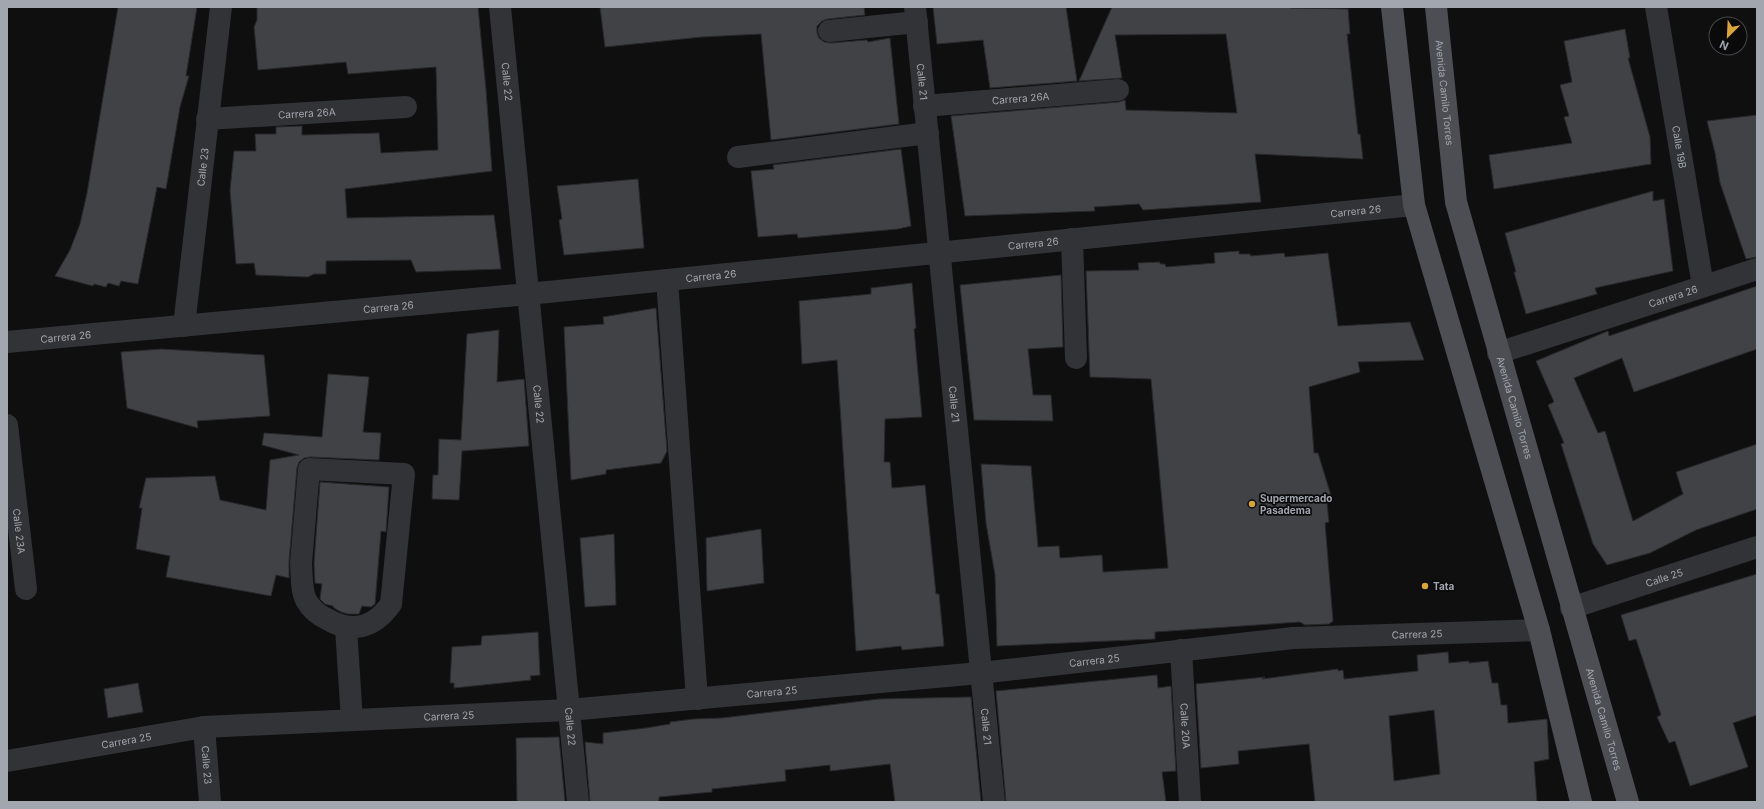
<svg xmlns="http://www.w3.org/2000/svg" width="1764" height="809" font-family="Inter,sans-serif">
	<rect width="100%" height="100%" fill="#0f0f10"/>
	<path fill="#414245" stroke="#29292c" fill-rule="evenodd" d="M118,7H197L186,76H189L180,107L166,189L157,187L138,284L121,281L119,286L108,283L106,287L94,284L93,286L55,276L70,250L80,224L87,193Z
		M257,7H478L486,90L492,171L345,189L347,218L494,215L501,269L416,272L411,260L326,261V274H314L308,277L256,275L254,263L236,264L230,190L234,151H256L255,134H276V127L302,126V135L379,133L381,153L438,150L436,67L348,74L346,62L258,70L254,27L257,20Z
		M600,7H864L865,15L828,19L822,21L817,26V33L819,38L824,42L830,43L867,40L868,42L890,38L899,124L771,140L761,34L702,37L605,47Z
		M933,7H1066L1077,81L990,88L983,40L937,44Z
		M1112,7H1291L1290,8L1348,9L1350,34H1347L1358,134H1360L1363,159L1255,154L1261,202L1143,210L1139,204L1094,207L1095,211L965,216L951,116L1119,102L1125,100L1126,110L1237,113L1226,34L1115,35L1122,78L1079,81Z
		M1625,29L1630,58H1628L1650,137L1651,164L1494,189L1489,155L1572,143L1564,117L1569,116L1560,85L1572,82L1564,41Z
		M1757,115V257L1746,259L1720,183L1715,153L1707,121Z
		M901,149L911,226L898,229L798,238L797,234L758,237L751,171L774,169L773,165Z
		M638,179L644,248L564,255L559,220L562,219L557,186Z
		M1653,191V201L1664,199L1673,271L1595,288L1597,294L1526,314L1514,272H1516L1505,233Z
		M1239,251V254H1250L1251,256L1284,253L1285,257L1328,253L1338,326L1410,322L1424,360L1358,362L1360,372L1309,387L1314,453H1318L1333,502L1327,503L1329,522L1325,523L1333,621L1329,624L1305,625L1300,622L1155,632V639L997,646L995,575L986,523L981,464L1031,466L1038,547L1059,546L1060,558L1102,555L1103,572L1168,568L1151,379L1090,377L1086,271L1139,270L1138,263L1160,262V264H1165L1166,267L1215,263L1214,253Z
		M1061,275L1063,347L1028,349L1033,395H1051L1053,421L974,420L960,285Z
		M912,283L916,328L914,329L922,417L885,419L884,462H890L892,488L925,485L936,594H939L944,646L902,650L901,646L856,651L837,360L802,364L799,301L871,294V288Z
		M1757,286V349L1634,392L1622,358L1574,378L1598,433L1605,431L1633,521L1683,494L1676,472L1757,444V509L1696,530L1650,553L1607,565L1593,544L1561,444L1564,443L1548,405L1554,402L1536,361L1608,331L1609,336Z
		M656,308L667,451L661,463L606,470V474L571,480L564,327L604,324L603,317Z
		M499,330L497,382L524,379L529,446L462,451L459,500L432,499L433,475H438L439,439L461,440L467,334Z
		M161,349L264,355L270,416L197,421L198,428L127,408L121,352Z
		M328,374L369,377L363,432L381,433L379,460L310,457L304,458L299,462L297,468L289,562V578L276,575L271,596L166,577L170,556L136,549L142,508H139L146,478L215,476L220,500L266,510L270,460L299,455L262,445L264,433L322,437Z
		M320,482L389,487L386,532L381,531L375,604L371,607L362,606L359,614H348L341,612L334,608L333,606L325,604L320,599L322,584L315,583L314,563Z
		M761,529L764,583L707,591L706,538Z
		M614,534L616,605L585,607L580,538Z
		M1757,574V715L1733,723L1748,767L1690,786L1675,741L1669,743L1657,717L1661,715L1636,639L1629,641L1621,615Z
		M538,632L540,675L530,676L531,680L454,688V683H450L452,647L481,645L482,636Z
		M1448,652L1449,663L1469,661V663L1488,661L1492,683H1498L1501,705H1507L1508,723L1547,719L1549,759L1534,762L1537,802H1315L1309,744L1238,751L1239,764L1201,768L1196,684L1265,677L1262,679L1338,669V671L1343,670L1344,679L1418,671L1417,655ZM1434,710L1440,774L1394,781L1389,716Z
		M1157,675L1158,688L1171,686L1176,771L1162,772L1166,802H1006L996,691Z
		M138,683L143,712L108,718L104,689Z
		M971,697L981,802H895L890,764L830,771V765L785,770L786,781L712,789V792L659,797V802H590L585,742L603,744V733L646,728L670,724V722L694,719L722,718L879,699Z
		M559,737L565,802H517L516,738Z"/>
	<g fill="none" stroke-linecap="round" stroke-linejoin="round">
		<g stroke="#323336" stroke-width="22">
			<path id="s1" d="M500,7L578,802"/>
			<path id="s2" d="M915,7L994,802"/>
			<path id="s3" d="M1656,7L1703,286"/>
			<path d="M829,31L917,22"/>
			<path id="s4" d="M924,106L1118,90"/>
			<path id="s5" d="M207,119L406,107"/>
			<path d="M738,157L928,133"/>
			<path d="M1072,239L1076,358"/>
			<path d="M667,280L697,699"/>
			<path id="s6" d="M184,326L221,7"/>
			<path id="s7" d="M7,342L528,294L1414,205"/>
			<path id="s8" d="M1498,353L1757,269"/>
			<path id="s9" d="M7,425L26,589"/>
			<path d="M309,469L404,474L391,604C374,628 352,634 327,619C318,615 311,609 306,600C301,590 302,575 301,563Z"/>
			<path id="s10" d="M1571,608L1757,547"/>
			<path d="M346,628L352,720"/>
			<path id="s11" d="M1181,650L1190,802"/>
			<path id="s12" d="M204,727L210,802"/>
			<path id="s13" d="M7,761L204,727L569,710L980,673L1293,638L1539,630"/>
		</g>
		<g stroke="#4d4e53" stroke-width="22">
			<path d="M1392,7L1414,205L1539,630L1581,802"/>
			<path id="s14" d="M1436,7L1456,202L1628,802"/>
		</g>
	</g>
	<g fill="#daa43d" stroke="#0a0a0b" stroke-width="1.5">
		<circle cx="1252" cy="504" r="4"/>
		<circle cx="1425" cy="586" r="4"/>
	</g>
	<g text-anchor="middle" stroke-width="3.5" stroke-linejoin="round" paint-order="stroke">
		<g font-size="10" fill="#a2a6af" stroke="#0a0a0b">
			<text dy="4" stroke="none"><textPath href="#s1" startOffset="75">Calle 22</textPath></text>
			<text dy="4" stroke="none"><textPath href="#s2" startOffset="75">Calle 21</textPath></text>
			<text dy="4" stroke="none"><textPath href="#s14" startOffset="86">Avenida Camilo Torres</textPath></text>
			<text dy="4" stroke="none"><textPath href="#s4" startOffset="97">Carrera 26A</textPath></text>
			<text dy="4" stroke="none"><textPath href="#s5" startOffset="100">Carrera 26A</textPath></text>
			<text dy="4" stroke="none"><textPath href="#s3" startOffset="142">Calle 19B</textPath></text>
			<text dy="4" stroke="none"><textPath href="#s6" startOffset="160">Calle 23</textPath></text>
			<text dy="4" stroke="none"><textPath href="#s7" startOffset="1355">Carrera 26</textPath></text>
			<text dy="4" stroke="none"><textPath href="#s7" startOffset="1031">Carrera 26</textPath></text>
			<text dy="4" stroke="none"><textPath href="#s7" startOffset="707">Carrera 26</textPath></text>
			<text dy="4" stroke="none"><textPath href="#s8" startOffset="184">Carrera 26</textPath></text>
			<text dy="4" stroke="none"><textPath href="#s7" startOffset="383">Carrera 26</textPath></text>
			<text dy="4" stroke="none"><textPath href="#s7" startOffset="59">Carrera 26</textPath></text>
			<text dy="4" stroke="none"><textPath href="#s1" startOffset="399">Calle 22</textPath></text>
			<text dy="4" stroke="none"><textPath href="#s2" startOffset="399">Calle 21</textPath></text>
			<text dy="4" stroke="none"><textPath href="#s14" startOffset="410">Avenida Camilo Torres</textPath></text>
			<text dy="4" stroke="none"><textPath href="#s9" startOffset="107">Calle 23A</textPath></text>
			<text dy="4" stroke="none"><textPath href="#s10" startOffset="98">Calle 25</textPath></text>
			<text dy="4" stroke="none"><textPath href="#s13" startOffset="1417">Carrera 25</textPath></text>
			<text dy="4" stroke="none"><textPath href="#s13" startOffset="1093">Carrera 25</textPath></text>
			<text dy="4" stroke="none"><textPath href="#s13" startOffset="769">Carrera 25</textPath></text>
			<text dy="4" stroke="none"><textPath href="#s13" startOffset="445">Carrera 25</textPath></text>
			<text dy="4" stroke="none"><textPath href="#s14" startOffset="734">Avenida Camilo Torres</textPath></text>
			<text dy="4" stroke="none"><textPath href="#s11" startOffset="76">Calle 20A</textPath></text>
			<text dy="4" stroke="none"><textPath href="#s1" startOffset="723">Calle 22</textPath></text>
			<text dy="4" stroke="none"><textPath href="#s2" startOffset="723">Calle 21</textPath></text>
			<text dy="4" stroke="none"><textPath href="#s13" startOffset="121">Carrera 25</textPath></text>
			<text dy="4" stroke="none"><textPath href="#s12" startOffset="38">Calle 23</textPath></text>
		</g>
		<g font-size="10" font-weight="bold" fill="#a2a6af" stroke="#0a0a0b" text-anchor="start">
			<text x="1260" y="502">Supermercado<tspan x="1260" dy="12">Pasadema</tspan></text>
			<text x="1433" y="590">Tata</text>
		</g>
	</g>
	<rect width="1764" height="809" fill="none" stroke="#a2a6af" stroke-width="16"/>
	<g transform="translate(1728 36) rotate(204)"><circle r="19" fill="#0a0a0b" stroke="#47484d"/>
	<path d="M0-3L7 15L0 10L-7 15Z" fill="#daa43d"/>
	<text y="-6" font-size="11" font-weight="bold" text-anchor="middle" fill="#a2a6af">N</text>
	</g>
</svg>
